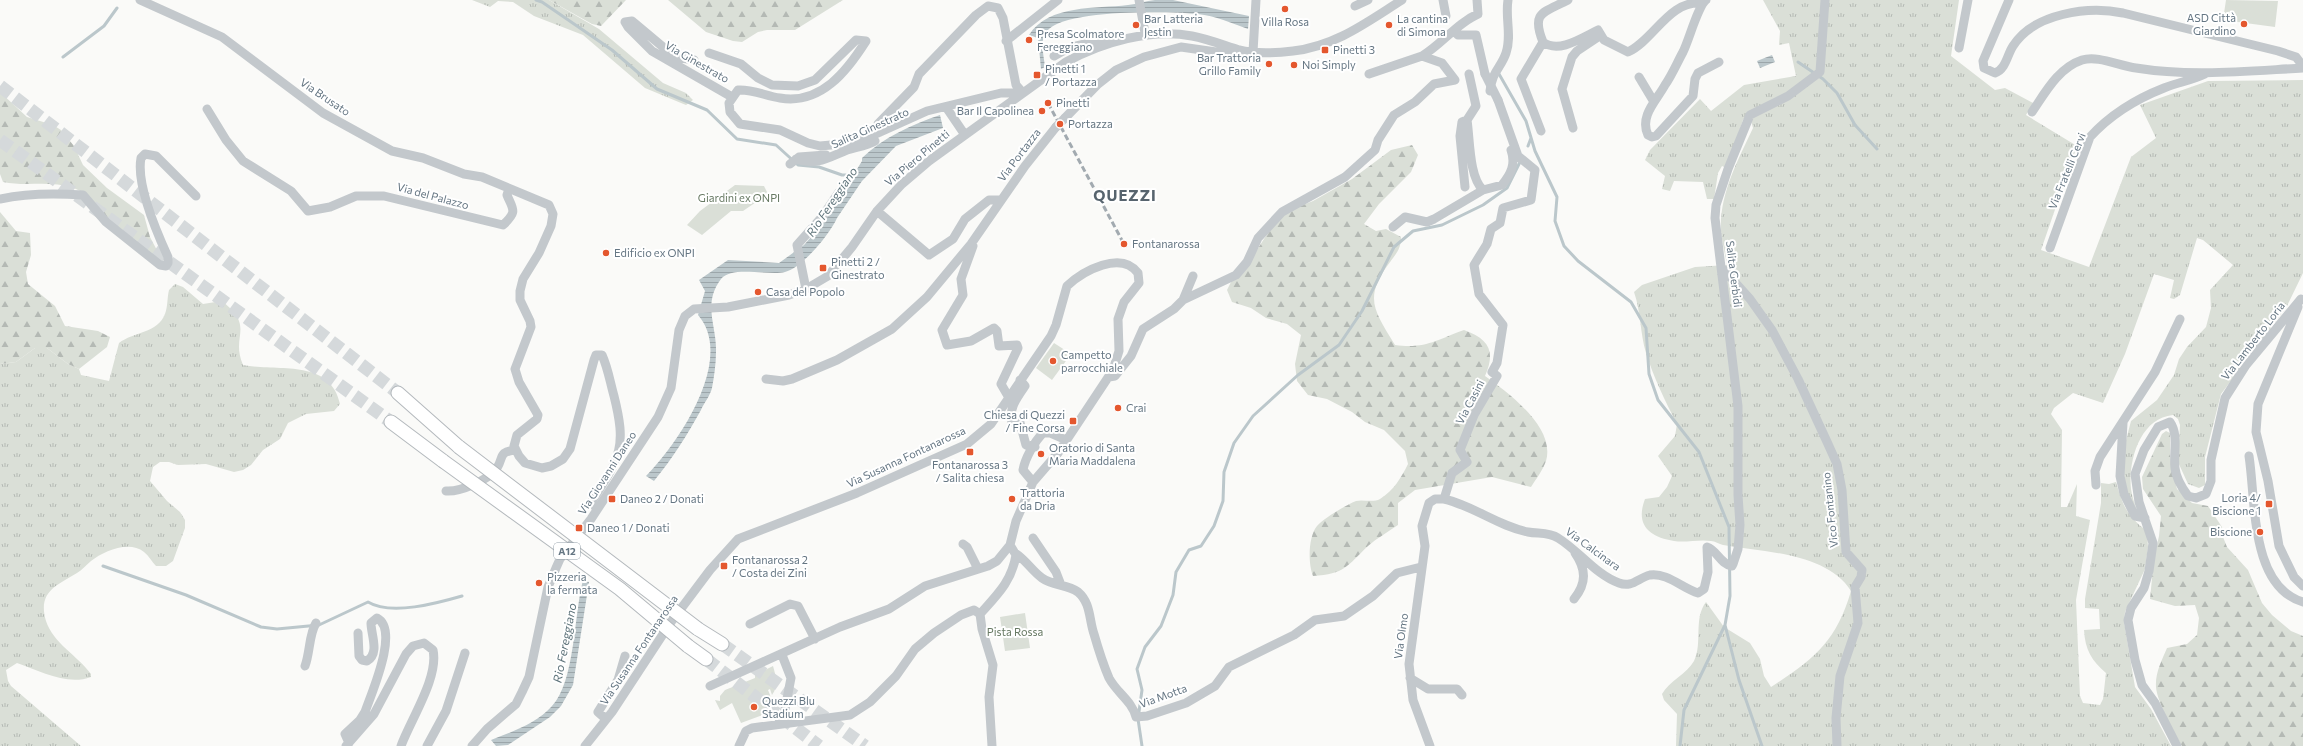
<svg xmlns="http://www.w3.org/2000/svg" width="2303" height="746" font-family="Commissioner,sans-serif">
	<defs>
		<pattern id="grass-tufts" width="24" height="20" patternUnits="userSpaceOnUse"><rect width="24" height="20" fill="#dadfd7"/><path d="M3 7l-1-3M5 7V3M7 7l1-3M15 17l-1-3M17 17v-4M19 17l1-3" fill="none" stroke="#b4b9b4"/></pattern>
		<pattern id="forest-firs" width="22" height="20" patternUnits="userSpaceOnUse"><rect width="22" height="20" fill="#dadfd7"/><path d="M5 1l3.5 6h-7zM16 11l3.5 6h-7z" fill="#b4b9b4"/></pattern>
		<pattern id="water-rules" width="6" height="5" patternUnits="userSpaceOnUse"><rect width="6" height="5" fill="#bbc7cb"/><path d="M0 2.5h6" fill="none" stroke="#9ca6aa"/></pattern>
	</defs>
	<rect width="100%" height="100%" fill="#fafaf8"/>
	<path fill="url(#grass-tufts)" d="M472,0H549L599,29L663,83L686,93L693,100L686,105L681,103L645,88L583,35L534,16L513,2L498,1L490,7Z
		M1763,0H1959L1951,56L1995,90L2005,88L2033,103L2026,115L2077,146L2041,250L2089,267L2131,157L2156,138L2140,105L2208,81L2303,80V273L2286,308L2221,394L2205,457V485L2199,488L2188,484L2178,462L2180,425L2178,419L2173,415C2140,418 2128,461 2131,489C2132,497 2135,505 2138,513L2126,491L2123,466L2125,444L2131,421L2157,400L2174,375L2179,359L2187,347L2206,327L2211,308L2210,290L2233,265L2203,240L2197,238L2180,295L2174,299L2170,298L2174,280L2154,274L2125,354L2103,403L2073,393L2054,408L2051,414L2062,430L2061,507H2067L2077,484L2076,516L2090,520L2076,600L2080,696L2083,703L2100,705L2103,699L2106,673C2092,661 2085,650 2084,630L2100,629L2099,609L2085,608V599L2101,503V483L2109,484L2116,482C2123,506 2127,516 2147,531L2148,547L2145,569L2125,612L2124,622L2135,687L2151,709L2171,746H1676L1677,714L1664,700L1662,694C1669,681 1687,674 1694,661C1703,643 1693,619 1706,602L1724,627L1750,643L1760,659L1764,676L1771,687C1814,659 1836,642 1851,591C1827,553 1764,552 1723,545C1719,544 1715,541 1711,541C1699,539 1686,543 1674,541C1649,537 1635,525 1645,499L1659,497L1667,487L1672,476L1658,456L1675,436L1677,424C1665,401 1654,378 1646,353C1640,333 1641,312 1634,292L1642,285L1695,267L1727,265C1725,254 1722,242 1721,231C1719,195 1738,160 1753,128L1749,113L1743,120L1726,168L1722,166L1718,173L1714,199H1707L1703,182L1674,181L1670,191L1662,189L1665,176L1645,160L1650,150L1700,99L1711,111L1744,85L1796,76L1789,43L1779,45L1780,31Z
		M175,284L183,287L203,304L222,301C256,328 230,335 243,365C277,372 330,358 340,404L334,411L306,414L288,423L280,439L263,450L251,465L243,470L234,472L206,464L178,465L169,462H160L153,467L150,481L167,501L180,512L185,520V528L173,561L166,566H156C152,562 149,556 144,552C129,540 104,551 91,561C86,565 82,570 77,573C58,585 37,591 46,621C53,643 78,656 91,674V677C67,686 40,671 17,663L6,670L8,681L11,686L81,746H0V364L16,362L35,348H47L68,364L79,369L81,375L109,381L119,343C133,332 158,333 165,314C168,306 167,298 169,290Z"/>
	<path fill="url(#forest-firs)" d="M549,0H626L601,26L592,24Z
		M668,0H843L795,30H767L758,32L742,42L733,41L706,32Z
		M0,92L27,117L53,125L61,130L74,146L83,165L107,188L144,215L150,237L160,256L153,254C138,241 120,229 105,215C94,205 89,193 73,188C50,180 26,187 3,182L0,174Z
		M1412,145L1418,155L1411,172L1379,204L1364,224L1376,231L1386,229L1401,237C1401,248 1397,253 1390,262C1363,298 1374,310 1395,345C1426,349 1436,340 1464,330C1489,339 1496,351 1485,376C1507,392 1556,427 1546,461C1543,470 1536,479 1531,487L1492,477L1415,490L1398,503V525C1388,532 1377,538 1368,546C1347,566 1345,574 1313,576C1308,564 1308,537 1317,526C1324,518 1346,505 1356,501C1363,499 1373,503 1380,499C1394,490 1401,478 1408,464L1405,451L1384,430L1365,422L1352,412L1327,399L1308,395L1297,381L1295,364L1301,335L1287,324L1266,318L1251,308L1232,302L1227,290L1235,274L1255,253L1271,228L1287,211L1313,201L1352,179L1391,150Z
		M0,212L16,231L30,233L31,255L26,272L28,284L55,306L65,326L98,331L110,337L107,347L79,369L68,364L47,348H35L16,362L0,364Z
		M2166,431L2170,433V459L2177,489L2192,503L2208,506L2222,527L2223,537L2227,547L2248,570L2262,603L2272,615L2291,631L2303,636V746H2182C2174,732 2157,702 2156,687C2155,673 2162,660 2167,648L2187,644L2197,635L2199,618L2195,605L2175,606L2150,599L2154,558L2159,536L2161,516L2143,489L2142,477L2162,434Z"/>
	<path fill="#dadfd7" d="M2226,0L2278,1L2275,27L2223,20Z
		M735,185L764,186L768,194L743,211H731L702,235L687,225L700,211Z
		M1054,343L1071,354L1052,380L1036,368Z
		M1025,613L1030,648L1005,651L1000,617Z
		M773,666C776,677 779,685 772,695L770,689L768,690L776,710L741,723L732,703L720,710L715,700L720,701V696L725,690L755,678V675Z"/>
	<path fill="url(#water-rules)" d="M1155,0H1173L1249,16L1248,29C1232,23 1215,16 1198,14C1170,11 1064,9 1047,31C1039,40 1044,56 1045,67L1041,69L1038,38L1029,35C1049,4 1096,9 1128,5C1137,4 1146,1 1155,0Z
		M1772,55L1775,62L1760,68L1757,61Z
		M940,115L943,128L896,146L862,181L837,218C830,234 802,268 785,272C768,276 732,265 721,279C702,304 717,326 716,352C716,364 714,377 712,388C710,396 704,403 701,410C687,435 673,458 654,481L646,476C678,444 736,359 698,315L705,291L699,280L728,260L779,263L804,245L825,221L862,161V158C884,137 911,125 940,115Z
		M583,580L589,582L573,685L561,706L550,717L508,745L496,746L491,740C512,732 537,723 552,706C575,682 574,614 583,580Z"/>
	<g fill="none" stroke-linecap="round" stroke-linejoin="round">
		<path stroke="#bbc7cb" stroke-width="3" d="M536,0L542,2L612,50L657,89L707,110L737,139L776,145L798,165L819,167L842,175H858
			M63,57L104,26L117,8
			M1798,62L1823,79L1837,93L1855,125L1877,149
			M1499,74L1526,121L1535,151L1557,197L1555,221L1564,246L1578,261L1631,302L1646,328L1649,374L1658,400L1699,452L1729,527L1730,596L1725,625L1739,680L1762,746
			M1528,146L1531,138
			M103,566L186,595L261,627L277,629L319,625L368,602C391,616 438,603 462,596
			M1142,746L1138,719L1142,690L1137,669L1145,647L1161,626L1173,595L1176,572L1189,550L1201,546L1214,526L1223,501L1224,472L1234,443L1253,416L1298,375L1339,345L1362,311L1394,247L1413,231L1442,225L1483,205L1507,188L1520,162
			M1680,746L1684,710L1725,625"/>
		<path stroke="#d5d9db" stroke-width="13" stroke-dasharray="13 6" stroke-linecap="butt" d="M0,86L398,393
			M0,140L391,422
			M722,644L865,746
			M706,659L819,746"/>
		<g stroke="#b4b9bd" stroke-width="15">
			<path id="highway" d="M398,393L459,447
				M391,422L443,461
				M698,629L722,644
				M688,646L706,659"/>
		</g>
		<path stroke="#c3c8cc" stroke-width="9" d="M140,0L222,37L323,113L392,151L423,158L464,174L482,177L549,205L553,214L551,226L539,253L523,279L520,291V300L530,321L531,327L515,369L519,382L538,415L537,419L517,435L514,446L519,456L525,463L542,468L551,466L563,459L570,449L594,360L596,355H602C608,368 610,382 614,396C627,448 620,457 592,501L597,510
			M1139,0L1145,33
			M1443,0L1446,16
			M1568,0C1543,13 1531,12 1543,42C1559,54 1583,37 1598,30L1604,40L1628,52C1654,40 1669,0 1702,3
			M1706,0C1698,6 1689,40 1683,52C1677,63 1672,75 1665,85C1657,100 1639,116 1648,135L1652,137L1656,136L1693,96L1695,79L1698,73L1719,62
			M2009,0L1983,61L1984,68L1995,73C2006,69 2007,55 2013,46C2034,13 2088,6 2123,13L2278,51L2296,57L2303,66
			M1355,6L1368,0
			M1454,31L1458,35H1476L1485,74
			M1006,41L1058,0
			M1959,48L1968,0
			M1253,52L1256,0
			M709,53L741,64L758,78L772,85L798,86L815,80L856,40L866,41C847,71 821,105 780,98C766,96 752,89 738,90L729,103L730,112L740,124L780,130L808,143L820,146L842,144L867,138L927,111L1001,93H1023
			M1054,56L1068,48L1106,39
			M694,60L675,57L632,21L625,22L628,27L652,51L732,97
			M1369,74L1422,56
			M1639,77L1654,102
			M1490,91C1492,71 1501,68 1506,53C1512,36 1505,18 1508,0
			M946,107L965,135
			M207,109L226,140L243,161L291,191L308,211L330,207L356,196H384L503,225C518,211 513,210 507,195L509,189
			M2032,112C2045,93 2058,68 2082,60C2098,55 2119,66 2136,68C2191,77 2248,71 2303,68
			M1065,118L1097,85L1116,70L1144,57L1181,47L1237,55L1244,53
			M1467,120L1476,106L1469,74
			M1573,128L1562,89L1572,57L1577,51L1601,35
			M1541,131L1521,79L1543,42
			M876,133L878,124L914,87L919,74L976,15L988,6L998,8L1003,18L1016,85L1023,93
			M796,159C817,166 829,157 847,150C856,147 866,146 875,141
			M790,164L799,157L826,155
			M1465,187L1460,136L1462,122L1467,120C1470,140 1469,177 1483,190L1502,185C1511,174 1516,164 1511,150
			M0,199C27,193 55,193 83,195L106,222L160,265L166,266L168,263V257C157,233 136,184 141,158L145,154L156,156L196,196
			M877,211L929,255L953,239L965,219L989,200H1001
			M1393,227L1405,217L1427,222L1434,219L1483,190
			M973,246L961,279L963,295L942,330L947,345L971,341L994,328L997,331L999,346L1017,345L1018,348L1001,384L1008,396
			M2050,248L2090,137C2110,115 2136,99 2164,88C2179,82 2190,81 2205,74
			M1723,269L1750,299L1772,330L1798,379L1828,444L1837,464L1842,490L1846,552L1862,570L1861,577L1855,587L1858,623L1840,676L1836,718L1837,746
			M806,289L797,245L822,217L839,192
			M1183,300L1193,276
			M2298,307L2258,404L2256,432L2268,481L2279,546L2294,577L2303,586
			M1109,377L1115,376L1131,356L1143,329L1174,309L1183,300L1236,275L1247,262L1258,238L1282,212L1345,177L1375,150L1378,140L1394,115L1415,102L1434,84L1455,80L1442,63L1422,56C1442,44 1457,23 1478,14L1477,0
			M766,379L783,381L792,379L837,360L892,329L927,297L971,244L1025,166L1056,127
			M1020,380L1025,386C1018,396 1008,409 1012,422L1019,419L1026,445L1035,447
			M2123,423L2120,476L2124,494L2135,516L2145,518
			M2249,456C2256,501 2250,586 2303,602
			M1033,482L1023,470C1025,458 1035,441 1043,433H1050L1066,440
			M2096,485L2095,471L2100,457L2155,372L2180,319
			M446,491C460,492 489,480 497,468C504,457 498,452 515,450
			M1444,499C1474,506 1498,526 1528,532C1538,534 1549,532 1558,538C1578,550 1596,575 1619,583C1632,588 1638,578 1650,575C1666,572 1684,589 1698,593L1704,589L1708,572L1707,547C1717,550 1720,564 1732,566L1733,564L1738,549L1740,525L1738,495V406L1715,218L1716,205L1728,169L1750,115L1788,96L1820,72L1825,0
			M1033,538L1056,572L1061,585
			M963,544L967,547L978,569
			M1015,553C1026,560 1032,571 1042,578C1053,586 1067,584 1078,592C1091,603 1089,620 1094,634C1098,648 1103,664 1109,678C1117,693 1132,701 1136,717L1147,716L1186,703L1215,686L1229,667L1294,635L1315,620L1344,616L1373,596L1397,573L1421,567
			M1574,599C1587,583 1586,569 1575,553
			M750,624L790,604L798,606L815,639
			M305,666C310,653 309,634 316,623
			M1410,678L1428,689H1457L1462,695
			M710,686L840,627L889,609L925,586L988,566L997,561L1010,545
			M606,719L598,712L618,680L625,656
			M778,724L784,714L791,678L782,655
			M349,743L345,734L360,720L365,712C371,694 400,630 377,618L371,623C371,635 380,653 367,661L362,660L359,656L358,633
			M346,746L374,714L406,654L413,646L424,643L433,650C439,677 411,719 401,746
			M427,746L446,711L465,653
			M472,746L487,729L516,704L522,692L529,677L548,587L556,568L560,559L591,519L658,417L671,388L679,330L685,316L694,309L728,307L789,295L806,289L828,276L852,247L877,211L902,184L929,161L1066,62C1102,42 1151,28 1192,36C1208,39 1223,45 1239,50C1256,54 1276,53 1293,51C1336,46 1367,22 1402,0
			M585,746L612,712L671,622L710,570L738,539L857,493L967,444L991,424L1051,336L1056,325L1067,286C1083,271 1121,250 1138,273L1139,283L1124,302L1118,319L1119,351L1113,370L1058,453L1033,482L1016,521L1010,545L1016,555C1012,581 997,595 980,614L982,629L993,665L989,697L992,746
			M739,746L746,731L752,728L850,715L870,702L896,676L915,649L934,633L961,615L974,610L980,614
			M1430,746L1413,700L1409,664L1425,546L1422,526L1429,503L1435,499H1444L1452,473L1467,462L1460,450L1474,415L1497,376L1492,372L1497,363L1503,325L1479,294L1474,265L1487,244L1491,229L1500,223L1503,208L1531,200L1535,170L1518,156L1498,100
			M2177,746L2155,703L2142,685L2135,660L2128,620L2131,608L2144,588L2149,571L2153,543L2139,502L2135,474L2144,450L2158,427L2170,422C2179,435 2173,453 2175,468C2176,479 2182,488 2188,496L2196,498L2206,494L2211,481V460L2225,398L2246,365L2301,299"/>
		<use href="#highway" stroke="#fff" stroke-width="13"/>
		<path stroke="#a2aab0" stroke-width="3" stroke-dasharray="6 3" stroke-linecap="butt" d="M1048,103L1124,244"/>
		<g stroke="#b4b9bd" stroke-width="15" stroke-linecap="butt">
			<path id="highway-bridge" d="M459,447L698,629
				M443,461L620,589L688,646"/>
		</g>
		<path stroke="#c3c8cc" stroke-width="9" d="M1485,74L1498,100
			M1056,127L1065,118"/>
		<use href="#highway-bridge" stroke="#fff" stroke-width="13"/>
	</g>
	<g fill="#e4572e" stroke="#fff" stroke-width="1.5">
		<circle cx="1285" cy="9" r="4"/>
		<circle cx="2244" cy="24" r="4"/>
		<circle cx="1136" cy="25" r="4"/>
		<circle cx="1389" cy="25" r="4"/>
		<circle cx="1029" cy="40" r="4"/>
		<rect x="1321" y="46" width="8" height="8" rx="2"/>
		<circle cx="1269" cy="64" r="4"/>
		<circle cx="1294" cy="65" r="4"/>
		<rect x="1033" y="71" width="8" height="8" rx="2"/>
		<circle cx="1048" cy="103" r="4"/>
		<circle cx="1042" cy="111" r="4"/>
		<circle cx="1060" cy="124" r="4"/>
		<circle cx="1124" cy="244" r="4"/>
		<circle cx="606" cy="253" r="4"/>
		<rect x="819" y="264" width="8" height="8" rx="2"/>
		<circle cx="758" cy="292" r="4"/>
		<circle cx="1053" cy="361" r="4"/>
		<circle cx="1118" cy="408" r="4"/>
		<rect x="1069" y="417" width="8" height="8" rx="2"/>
		<rect x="966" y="448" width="8" height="8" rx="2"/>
		<circle cx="1041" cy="454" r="4"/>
		<rect x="608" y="495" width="8" height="8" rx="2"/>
		<circle cx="1012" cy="499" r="4"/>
		<rect x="2265" y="500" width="8" height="8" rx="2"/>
		<rect x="575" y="524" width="8" height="8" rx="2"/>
		<circle cx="2260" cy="532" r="4"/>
		<rect x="720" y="562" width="8" height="8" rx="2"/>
		<circle cx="539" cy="583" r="4"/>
		<circle cx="754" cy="707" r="4"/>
	</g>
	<g text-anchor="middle" stroke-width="4" stroke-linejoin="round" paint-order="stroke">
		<rect fill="#fff" stroke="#939fa8" stroke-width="1" x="554" y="543" width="26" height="16" rx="3"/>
		<g font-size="10" font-weight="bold" fill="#657683">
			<text x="567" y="555">A12</text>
		</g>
		<g font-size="11" fill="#657683" stroke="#fff" text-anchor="start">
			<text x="2236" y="22" text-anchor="end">ASD Città<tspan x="2236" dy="13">Giardino</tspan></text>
			<text x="1144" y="23">Bar Latteria<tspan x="1144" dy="13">Jestin</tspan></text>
			<text x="1397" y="23">La cantina<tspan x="1397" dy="13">di Simona</tspan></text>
			<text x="1285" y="26" text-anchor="middle">Villa Rosa</text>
			<text x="1037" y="38">Presa Scolmatore<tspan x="1037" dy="13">Fereggiano</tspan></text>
			<text x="1333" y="54">Pinetti 3</text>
			<text x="1261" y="62" text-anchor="end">Bar Trattoria<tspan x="1261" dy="13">Grillo Family</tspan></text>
			<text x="1302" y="69">Noi Simply</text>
			<text x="1045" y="73">Pinetti 1<tspan x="1045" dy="13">/ Portazza</tspan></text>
			<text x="1056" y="107">Pinetti</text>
			<text x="1034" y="115" text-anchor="end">Bar Il Capolinea</text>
			<text x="1068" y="128">Portazza</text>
			<text x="1132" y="248">Fontanarossa</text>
			<text x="614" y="257">Edificio ex ONPI</text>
			<text x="831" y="266">Pinetti 2 /<tspan x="831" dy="13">Ginestrato</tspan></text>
			<text x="766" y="296">Casa del Popolo</text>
			<text x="1061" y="359">Campetto<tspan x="1061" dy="13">parrocchiale</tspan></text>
			<text x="1126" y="412">Crai</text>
			<text x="1065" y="419" text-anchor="end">Chiesa di Quezzi<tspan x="1065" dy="13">/ Fine Corsa</tspan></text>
			<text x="1049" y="452">Oratorio di Santa<tspan x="1049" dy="13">Maria Maddalena</tspan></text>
			<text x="970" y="469" text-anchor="middle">Fontanarossa 3<tspan x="970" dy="13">/ Salita chiesa</tspan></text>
			<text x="1020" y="497">Trattoria<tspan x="1020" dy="13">da Dria</tspan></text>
			<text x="2261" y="502" text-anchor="end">Loria 4/<tspan x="2261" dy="13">Biscione 1</tspan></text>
			<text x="620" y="503">Daneo 2 / Donati</text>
			<text x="587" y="532">Daneo 1 / Donati</text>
			<text x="2252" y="536" text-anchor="end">Biscione</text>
			<text x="732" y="564">Fontanarossa 2<tspan x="732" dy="13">/ Costa dei Zini</tspan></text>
			<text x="547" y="581">Pizzeria<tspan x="547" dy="13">la fermata</tspan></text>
			<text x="762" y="705">Quezzi Blu<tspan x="762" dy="13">Stadium</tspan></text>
		</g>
		<g font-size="11" fill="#657683" stroke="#fff">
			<text transform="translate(697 62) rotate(30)" y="4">Via Ginestrato</text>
			<text transform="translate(325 97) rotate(34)" y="4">Via Brusato</text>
			<text transform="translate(870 128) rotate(-24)" y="4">Salita Ginestrato</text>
			<text transform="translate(1019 155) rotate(-53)" y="4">Via Portazza</text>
			<text transform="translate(917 158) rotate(-40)" y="4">Via Piero Pinetti</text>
			<text transform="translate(2067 171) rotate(-68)" y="4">Via Fratelli Cervi</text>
			<text transform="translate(433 196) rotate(15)" y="4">Via del Palazzo</text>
			<text transform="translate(1734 274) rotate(83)" y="4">Salita Gerbidi</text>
			<text transform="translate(2253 341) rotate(-52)" y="4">Via Lamberto Loria</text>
			<text transform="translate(1470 402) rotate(-62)" y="4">Via Casini</text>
			<text transform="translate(906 457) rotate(-25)" y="4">Via Susanna Fontanarossa</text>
			<text transform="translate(607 473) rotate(-57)" y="4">Via Giovanni Daneo</text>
			<text transform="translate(1830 510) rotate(-96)" y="4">Vico Fontanino</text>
			<text transform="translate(1593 549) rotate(36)" y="4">Via Calcinara</text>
			<text transform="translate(1401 636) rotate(-82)" y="4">Via Olmo</text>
			<text transform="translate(639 650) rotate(-56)" y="4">Via Susanna Fontanarossa</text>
			<text transform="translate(1163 696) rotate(-20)" y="4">Via Motta</text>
		</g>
		<g font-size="11" fill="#687a64" stroke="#fff">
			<text x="739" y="202">Giardini ex ONPI</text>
			<text x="1015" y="636">Pista Rossa</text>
		</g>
		<g font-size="12" font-style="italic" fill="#60757c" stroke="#fff">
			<text transform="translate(832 202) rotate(-56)" y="4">Rio Fereggiano</text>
			<text transform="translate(565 643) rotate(-79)" y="4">Rio Fereggiano</text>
		</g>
		<g font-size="15" font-weight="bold" letter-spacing="1" fill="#57646e" stroke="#fff">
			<text x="1125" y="201">QUEZZI</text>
		</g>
	</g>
</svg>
